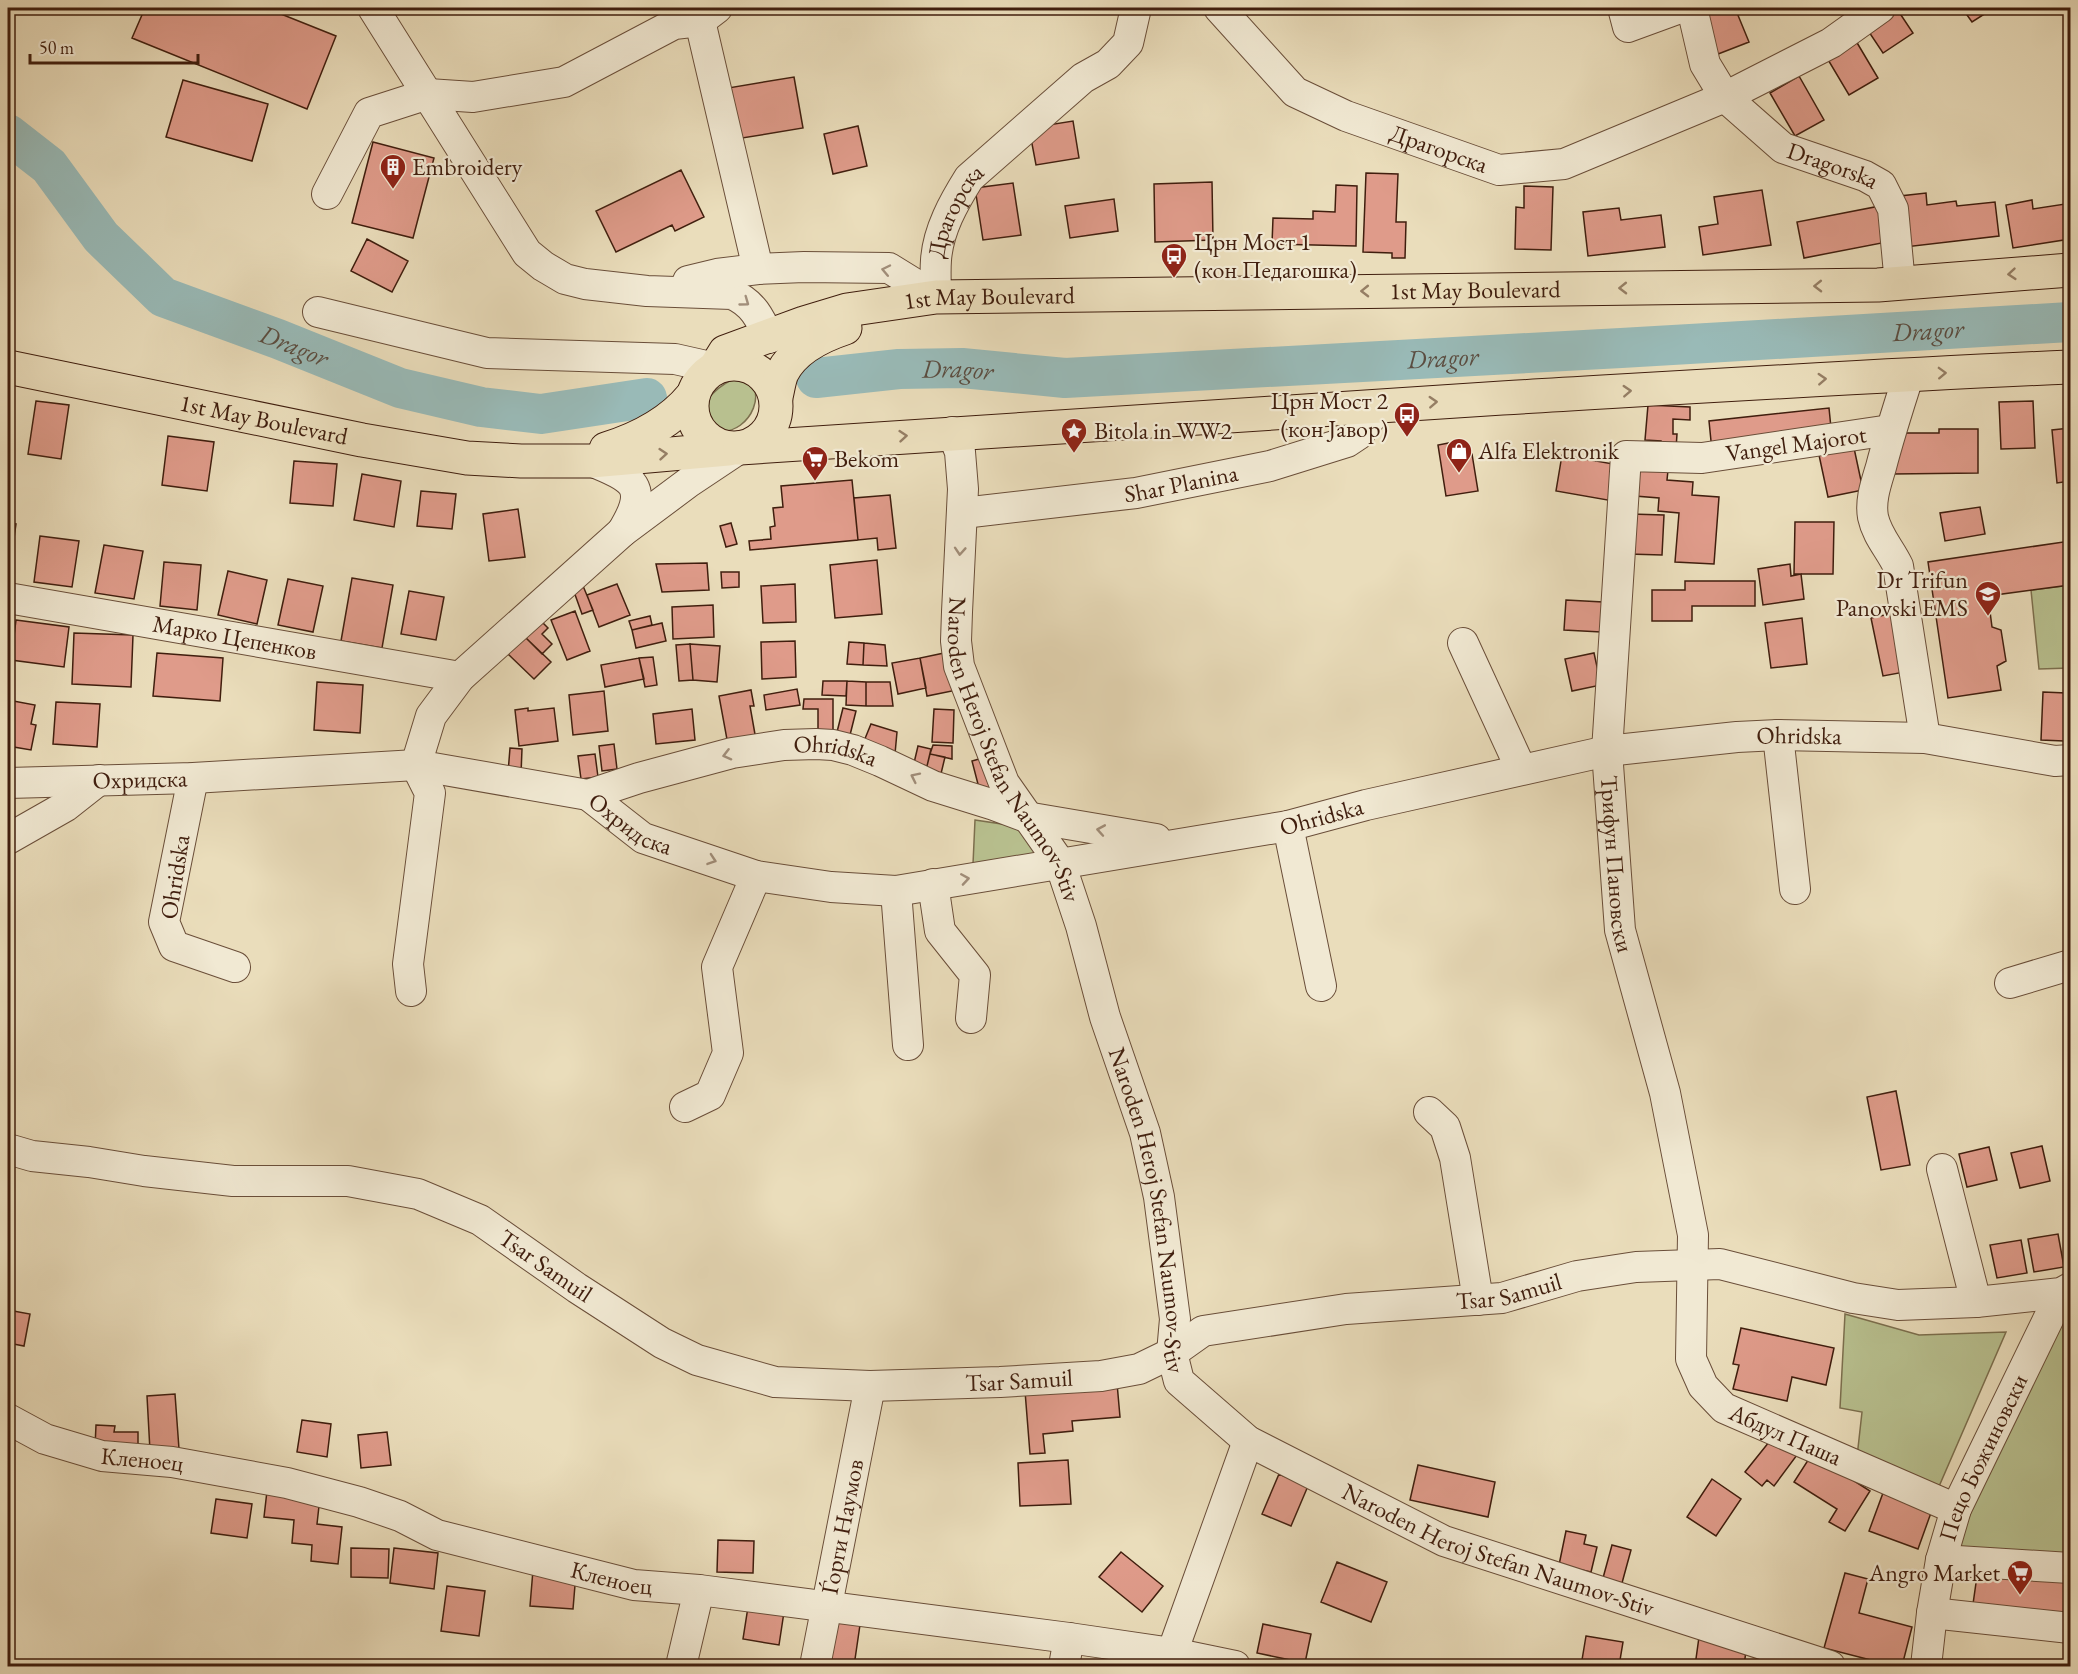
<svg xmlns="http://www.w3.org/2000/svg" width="2078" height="1674" font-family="'EB Garamond',serif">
	<rect width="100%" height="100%" fill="#eaddbb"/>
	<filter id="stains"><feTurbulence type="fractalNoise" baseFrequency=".00333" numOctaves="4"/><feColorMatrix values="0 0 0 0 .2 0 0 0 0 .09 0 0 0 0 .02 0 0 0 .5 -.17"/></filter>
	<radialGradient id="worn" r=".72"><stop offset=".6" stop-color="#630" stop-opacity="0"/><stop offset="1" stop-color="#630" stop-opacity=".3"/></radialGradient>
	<path fill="#b8c08f" stroke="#7c6f4e" stroke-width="1.5" d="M739,377C772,384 751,435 719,431C713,430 708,426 705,420C695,402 724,382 739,377Z
		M2070,585V668L2039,669L2031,590Z
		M975,820L1029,828L1036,857L973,864Z
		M2070,1288V1568L1941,1560Z
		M1845,1314L1919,1335L2006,1332L1937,1491L1857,1457L1862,1412L1840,1408Z"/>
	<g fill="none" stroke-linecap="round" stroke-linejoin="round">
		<g stroke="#99bab7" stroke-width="40">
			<path id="s1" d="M8,134L49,166L101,237L163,297L278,339L400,388L481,407L541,414L647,398"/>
			<path id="s2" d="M816,378L899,369L962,368L1065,378L1621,348L2070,322"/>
		</g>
	</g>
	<path fill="#df9b8a" stroke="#401e0e" stroke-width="1.5" d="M145,8H266L336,36L307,109L132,38Z
		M1709,8H1735L1749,42L1713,56L1696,13Z
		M1962,8H1994L1972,22Z
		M1897,9L1913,33L1883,53L1867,29Z
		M1856,41L1878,78L1849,95L1827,58Z
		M1799,76L1824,120L1795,136L1770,93Z
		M794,77L803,128L736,139L728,88Z
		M183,80L268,104L252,161L166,137Z
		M1073,121L1079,158L1036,165L1029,128Z
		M858,126L867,166L833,174L824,134Z
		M373,142L434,158L413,238L352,223Z
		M681,170L704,217L675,231L672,225L616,252L596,211Z
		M1366,173L1398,174L1396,222H1406L1405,258H1392V253L1363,252Z
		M1212,182L1213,240L1155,242L1154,184Z
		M1013,183L1021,235L983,240L975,188Z
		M1336,185L1357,186L1356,246L1272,244L1273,218L1313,219V211L1335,212Z
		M1524,186L1553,187L1551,250L1515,249L1516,207L1524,208Z
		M1762,190L1771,245L1703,255L1699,227L1718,224L1714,197Z
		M1926,193L1927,205L1956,201L1957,206L1995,202L1999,236L1905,247L1900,196Z
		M1114,199L1118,231L1070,238L1065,206Z
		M2032,200L2033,209L2065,204L2067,218H2070V239L2013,248L2006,205Z
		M1880,206L1887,242L1804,258L1797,222Z
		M1619,208L1621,220L1661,215L1665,247L1588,256L1583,212Z
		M367,239L408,261L392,292L351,271Z
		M36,401L69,405L61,459L28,454Z
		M2033,401L2035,448L2001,449L1999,402Z
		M1648,405L1690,407V420L1673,419V434H1677L1676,449L1661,448V441L1645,440Z
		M1829,408L1832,438L1712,451L1709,421Z
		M2070,428V481L2057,483L2052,430Z
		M1939,429H1978V473L1893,474V433H1939Z
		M168,436L214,442L207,491L162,485Z
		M1459,441L1461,456L1472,454L1478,491L1446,496L1438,445Z
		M1854,448L1863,490L1828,497L1819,455Z
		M1562,455L1619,465L1613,501L1556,491Z
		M294,461L337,464L333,506L290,503Z
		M1637,468L1668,470L1667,480L1693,482L1692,495L1719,497L1714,564L1675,562L1679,513L1658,511L1659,498L1635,496Z
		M362,474L401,481L394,527L354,520Z
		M852,480L858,540L750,550L749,541L771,539L770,527L775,526L773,508L783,507L781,486Z
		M421,491L456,494L452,529L417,526Z
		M890,495L896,548L878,550L877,538L858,540L854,498Z
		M1980,507L1985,534L1945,541L1940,513Z
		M518,509L525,557L489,561L483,514Z
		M1630,514L1664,515L1662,555L1628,554Z
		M1795,522H1834L1833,574H1794Z
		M8,523L16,524L9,573L8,572Z
		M731,523L737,544L726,547L720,526Z
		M40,536L79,541L72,587L34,582Z
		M2070,541V585L1988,596L1992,627L2001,630L2006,661L1997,666L2001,690L1948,698L1928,562Z
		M104,545L143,551L134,599L95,593Z
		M877,560L882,614L835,618L830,565Z
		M164,562L201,565L197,610L160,606Z
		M707,563L709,590L662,592L656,564Z
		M1790,564L1791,576L1801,574L1804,599L1763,605L1758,569Z
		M228,571L267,580L257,624L218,615Z
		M721,572H739V587L722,588Z
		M352,578L393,585L382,648L341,641Z
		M288,579L323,586L313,632L278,625Z
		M581,581L593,610L582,614L573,589Z
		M1685,581H1755V606H1692V621H1652V590H1685Z
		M617,584L630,615L599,627L587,595Z
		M795,584L796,622L763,623L761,586Z
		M409,591L444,597L436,640L401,634Z
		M1566,600L1603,602L1601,632L1564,630Z
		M713,605L714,637L673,639L672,607Z
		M575,611L590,651L567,660L551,620Z
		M1898,612L1910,671L1883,676L1871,618Z
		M650,616L652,625L632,630L629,621Z
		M1802,618L1807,664L1771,668L1765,623Z
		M16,620L69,627L64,667L11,660Z
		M541,621L548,628L542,634L552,644L542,654L525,637Z
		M662,623L666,641L636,648L632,630Z
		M74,633L133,635L131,687L72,684Z
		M525,637L551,662L534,679L508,654Z
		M795,641L796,677L762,679L761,642Z
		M849,642L864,643L863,665L847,664Z
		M864,643L885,645L887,666L863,665Z
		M690,644L693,680L679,681L676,645Z
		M690,644L720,646L717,682L693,680Z
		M949,652L957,690L927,696L920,658Z
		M157,653L223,658L220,701L153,696Z
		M1594,653L1601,685L1572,691L1565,659Z
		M653,657L657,685L645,687L639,658Z
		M639,658L644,679L605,687L601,665Z
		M920,658L926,688L898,694L892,663Z
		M823,681H847L846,696L822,695Z
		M847,681L866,682V706L846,705Z
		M317,682L363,685L360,733L314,730Z
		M866,682H890L893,706H866Z
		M797,689L800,705L766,710L764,695Z
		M751,690L754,706H750L756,740L728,745L719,696Z
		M604,691L608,731L573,735L569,695Z
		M2043,692L2066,693L2064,741L2041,740Z
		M804,699H833V736H818V709H803Z
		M8,700L35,705L31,724L36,725L31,750L8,746Z
		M56,702L100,704L97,747L53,744Z
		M528,708V711L554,708L558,741L519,746L515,710Z
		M843,708L856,711L849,739L836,736Z
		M692,709L695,740L656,744L653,714Z
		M934,709L954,710L953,743L932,742Z
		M871,724L897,732L895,754L864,741Z
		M614,744L617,769L602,771L599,746Z
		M933,745L952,746V759L930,754Z
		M918,746L931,749L927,766L914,763Z
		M510,748L522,749L521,774L508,773Z
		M595,754L598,777L581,779L578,756Z
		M930,754L945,757L939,782L924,778Z
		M986,757L995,789L979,788L972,761Z
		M1896,1091L1910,1165L1881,1170L1867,1097Z
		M2042,1146L2050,1181L2020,1188L2011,1153Z
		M1989,1147L1997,1180L1967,1187L1959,1154Z
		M2058,1234L2064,1267L2034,1272L2028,1239Z
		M2021,1240L2027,1273L1997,1278L1990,1245Z
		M8,1310L30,1314L24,1346L8,1343Z
		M1741,1328L1834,1348L1826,1385L1792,1377L1787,1401L1733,1389L1739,1365L1733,1364Z
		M1117,1383L1120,1417L1072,1421L1073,1431L1043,1434L1045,1453L1030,1454L1025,1391Z
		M175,1394L179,1449L150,1451L147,1396Z
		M302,1420L331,1424L327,1457L297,1452Z
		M96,1425L115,1426L114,1432H138V1448L95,1447Z
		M387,1432L391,1465L361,1468L358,1435Z
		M1773,1437L1797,1455L1774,1486L1767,1480L1762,1486L1745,1472Z
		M1812,1454L1870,1491L1845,1531L1829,1522L1837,1509L1794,1482Z
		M1068,1460L1071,1504L1020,1506L1018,1463Z
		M1418,1465L1495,1482L1488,1517L1410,1500Z
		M1279,1474L1308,1486L1291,1526L1262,1514Z
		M1712,1479L1741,1499L1716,1536L1687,1517Z
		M267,1491L320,1497L317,1524L342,1527L338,1564L311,1561L312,1545L292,1543L294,1520L264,1517Z
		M1883,1493L1932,1510L1918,1549L1869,1531Z
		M216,1499L252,1504L247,1538L211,1533Z
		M1566,1531L1586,1535L1584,1544L1597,1547L1591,1572L1559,1565Z
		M718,1540L754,1541L753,1573L717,1572Z
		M1612,1545L1631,1550L1622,1583L1603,1578Z
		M351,1548L389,1549L388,1578L351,1577Z
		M394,1548L438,1553L434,1589L390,1583Z
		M1121,1552L1163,1586L1142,1612L1099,1577Z
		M1337,1562L1387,1582L1371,1622L1321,1602Z
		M533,1570L576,1573L573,1609L530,1606Z
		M1845,1573L1868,1579L1859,1613L1912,1627L1902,1666H1894L1824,1648Z
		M1977,1576L2067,1582L2064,1617L1972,1611Z
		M447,1586L485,1591L479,1636L441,1631Z
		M748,1607L784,1612L779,1645L743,1639Z
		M829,1614L861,1618L854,1666H822Z
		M1263,1624L1311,1634L1305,1663L1257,1653Z
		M1586,1636L1623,1642L1619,1666H1581Z
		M1699,1637L1747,1643L1744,1666H1695Z"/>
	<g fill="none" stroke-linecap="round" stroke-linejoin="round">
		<g stroke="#6a4e39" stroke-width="32">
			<g id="minor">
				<path d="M373,8L527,253L543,266L565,279L585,284L647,291L732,294C753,303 760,318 769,338"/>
				<path id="s3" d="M1219,8L1295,92L1346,116L1499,170L1564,164L1725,97L1831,43L1880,8"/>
				<path d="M1623,8L1628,27L1680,8"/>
				<path id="s4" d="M1692,8L1705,64L1725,97L1783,148L1865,176L1881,185L1893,209L1900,284"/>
				<path d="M700,21L758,269"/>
				<path d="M327,194L369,113L428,94L473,97L564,82L674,24L700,21L717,8"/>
				<path d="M688,281L717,274L758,269L804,267L889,268L936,297"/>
				<path id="s5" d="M936,297C936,285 935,272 936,260C938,230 954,202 969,178L1083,78L1108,64L1128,43L1136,8"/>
				<path d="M318,312L487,353L675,359L715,368"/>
				<path d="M1909,374C1899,405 1889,436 1881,467C1876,484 1870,500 1873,517C1877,536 1890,549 1898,566L1925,738"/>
				<path id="s6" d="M1890,430L1702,458L1626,456L1607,751L1620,930L1665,1093L1693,1235L1691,1359L1703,1386L1724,1408L1956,1509"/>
				<path id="s7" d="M952,432L960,452L963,489L957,612L956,641L959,666L1004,783L1060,863L1081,926L1105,1017L1145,1133L1159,1197L1175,1319L1172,1353L1179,1381L1248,1441L1444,1541L1830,1666"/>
				<path d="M591,461C634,478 650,486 622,532"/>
				<path id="s8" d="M963,513L1136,493L1270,466L1347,442L1359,434L1379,406"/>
				<path id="s9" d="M8,598L460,677"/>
				<path d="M1463,643L1521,769"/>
				<path d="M1778,735L1795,889"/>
				<path d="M193,778L164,922L174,946L235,967"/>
				<path id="s10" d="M8,783L193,778L416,765L588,795L639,778L732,753L784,745L816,744L833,745L853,750L880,761L933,786L994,805L1026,817L1156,839"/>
				<path id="s11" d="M588,795L643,838L756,876L831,887L896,891L1288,826L1366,805L1607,751L1737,737L1778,735L1925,738L2055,761L2070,760"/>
				<path d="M1288,826L1321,986"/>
				<path d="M8,839L66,806L99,780"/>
				<path d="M933,884L940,931L975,975L971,1018"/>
				<path d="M896,891L908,1045"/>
				<path d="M2010,983L2070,965"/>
				<path d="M411,991L408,964L430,793L416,765L431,716L460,677L622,532L689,482L740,448"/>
				<path d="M685,1107L710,1095L728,1053L717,967L756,876"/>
				<path d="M1429,1112L1445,1127L1455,1158L1478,1300"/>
				<path id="s12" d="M8,1149L32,1156L89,1162L144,1171L233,1181H348L418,1194L480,1220L577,1288L662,1343L697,1360L775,1382L870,1386L1000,1382L1101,1376L1139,1369L1172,1353L1203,1331L1346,1309L1502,1298L1577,1276L1636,1267L1720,1264L1853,1298L1898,1305L1976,1302L2061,1293L2070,1288"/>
				<path d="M1942,1169L1976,1302"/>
				<path id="s13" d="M8,1419L45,1439L102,1456L172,1462L287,1483L359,1502L400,1516L437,1535L634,1585L699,1590L1069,1638L1172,1653L1235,1666"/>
				<path d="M1941,1560L2070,1568"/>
				<path d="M1932,1613L2070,1628"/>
				<path d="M1172,1653L1248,1441"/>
				<path d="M681,1666L699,1590"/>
				<path id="s14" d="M815,1666L870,1386"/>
				<path d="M1064,1666L1069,1638"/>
				<path id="s15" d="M1926,1666L1932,1613L1941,1560L1956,1509L2061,1293"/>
			</g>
		</g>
		<g stroke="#401e0e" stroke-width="35">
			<g id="major">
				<circle cx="734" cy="406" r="42"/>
				<path id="s16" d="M8,367L362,440L467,458L521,461H591L728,449"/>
				<path id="s17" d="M715,368L725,352L804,323L847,310L936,297L1878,285L2070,270"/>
				<path d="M776,397C778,389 779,380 782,373C794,349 821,336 845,328"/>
				<path d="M740,448C994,429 1248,413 1502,398C1691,387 1881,375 2070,367"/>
				<path d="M606,449C638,439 670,423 692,396"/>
			</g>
		</g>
		<use href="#minor" stroke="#f1e9d3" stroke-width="30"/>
		<use href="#major" stroke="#eaddbb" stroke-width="33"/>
	</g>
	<defs><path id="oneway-chevron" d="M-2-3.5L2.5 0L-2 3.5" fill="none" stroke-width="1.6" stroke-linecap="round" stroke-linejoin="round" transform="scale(1.5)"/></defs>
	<g stroke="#a18e7a">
		<use href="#oneway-chevron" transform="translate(886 270) rotate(-168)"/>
		<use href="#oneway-chevron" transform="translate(745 302) rotate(36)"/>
		<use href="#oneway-chevron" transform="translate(960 551) rotate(94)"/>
		<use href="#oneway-chevron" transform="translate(727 755) rotate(166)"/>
		<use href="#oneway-chevron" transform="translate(915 777) rotate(-154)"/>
		<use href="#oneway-chevron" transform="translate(1101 830) rotate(-170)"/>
		<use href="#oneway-chevron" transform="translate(712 860) rotate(19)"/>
		<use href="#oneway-chevron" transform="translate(965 879) rotate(-9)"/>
	</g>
	<g stroke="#957e64">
		<use href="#oneway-chevron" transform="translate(2012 274) rotate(175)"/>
		<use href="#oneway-chevron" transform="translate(1818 286) rotate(179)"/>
		<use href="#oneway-chevron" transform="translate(1623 288) rotate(179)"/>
		<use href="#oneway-chevron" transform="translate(1365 291) rotate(179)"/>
		<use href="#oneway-chevron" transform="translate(1942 373) rotate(-2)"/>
		<use href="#oneway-chevron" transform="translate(1822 379) rotate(-3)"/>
		<use href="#oneway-chevron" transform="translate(1627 391) rotate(-3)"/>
		<use href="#oneway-chevron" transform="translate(1433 402) rotate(-3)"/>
		<use href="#oneway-chevron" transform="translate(903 436) rotate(-5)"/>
		<use href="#oneway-chevron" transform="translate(663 454) rotate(-5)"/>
	</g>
	<defs>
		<g id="building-pin" transform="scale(1.35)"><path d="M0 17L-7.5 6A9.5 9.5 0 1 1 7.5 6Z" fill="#8f2418" stroke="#f1e9d3"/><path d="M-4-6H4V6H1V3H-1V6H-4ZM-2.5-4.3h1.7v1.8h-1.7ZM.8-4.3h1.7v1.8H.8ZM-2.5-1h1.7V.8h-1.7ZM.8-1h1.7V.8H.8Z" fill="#fff"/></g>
		<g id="bus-pin" transform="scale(1.35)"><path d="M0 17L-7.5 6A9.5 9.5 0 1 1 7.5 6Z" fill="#8f2418" stroke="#f1e9d3"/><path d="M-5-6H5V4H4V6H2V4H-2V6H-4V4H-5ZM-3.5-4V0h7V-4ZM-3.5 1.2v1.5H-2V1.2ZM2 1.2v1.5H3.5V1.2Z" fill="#fff"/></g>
		<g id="sight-pin" transform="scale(1.35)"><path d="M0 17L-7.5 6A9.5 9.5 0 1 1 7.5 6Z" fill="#8f2418" stroke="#f1e9d3"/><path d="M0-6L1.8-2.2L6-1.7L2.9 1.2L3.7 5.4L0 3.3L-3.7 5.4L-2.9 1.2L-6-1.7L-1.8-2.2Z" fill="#fff"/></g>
		<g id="shop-pin" transform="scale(1.35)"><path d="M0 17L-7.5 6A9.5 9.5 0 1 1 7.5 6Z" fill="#8f2418" stroke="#f1e9d3"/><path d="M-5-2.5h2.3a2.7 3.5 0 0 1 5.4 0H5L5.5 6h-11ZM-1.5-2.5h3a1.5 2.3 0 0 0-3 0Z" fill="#fff"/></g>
		<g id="supermarket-pin" transform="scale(1.35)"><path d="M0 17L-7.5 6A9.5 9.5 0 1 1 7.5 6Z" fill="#8f2418" stroke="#f1e9d3"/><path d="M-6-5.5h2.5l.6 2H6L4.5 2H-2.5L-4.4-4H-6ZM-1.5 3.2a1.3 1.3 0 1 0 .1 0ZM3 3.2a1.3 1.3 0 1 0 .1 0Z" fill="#fff"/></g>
		<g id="school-pin" transform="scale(1.35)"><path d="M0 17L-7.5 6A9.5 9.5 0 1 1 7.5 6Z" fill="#8f2418" stroke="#f1e9d3"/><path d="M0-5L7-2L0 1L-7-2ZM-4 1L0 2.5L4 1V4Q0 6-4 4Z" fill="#fff"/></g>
	</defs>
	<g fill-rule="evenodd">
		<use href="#building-pin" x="393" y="167"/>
		<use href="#bus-pin" x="1174" y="256"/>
		<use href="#bus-pin" x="1407" y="415"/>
		<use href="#sight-pin" x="1074" y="431"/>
		<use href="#shop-pin" x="1459" y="451"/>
		<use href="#supermarket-pin" x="815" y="459"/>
		<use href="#school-pin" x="1988" y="594"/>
		<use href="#supermarket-pin" x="2020" y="1573"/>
	</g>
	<g text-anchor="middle" stroke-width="4.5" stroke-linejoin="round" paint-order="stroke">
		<g font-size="24" fill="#401e0e" stroke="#f1e9d3">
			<text dy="8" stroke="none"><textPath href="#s3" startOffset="268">Драгорска</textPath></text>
			<text dy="8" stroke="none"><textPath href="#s4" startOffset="226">Dragorska</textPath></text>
			<text dy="8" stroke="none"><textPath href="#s5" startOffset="90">Драгорска</textPath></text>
			<text dy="8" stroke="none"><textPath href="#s17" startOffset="777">1st May Boulevard</textPath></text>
			<text dy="8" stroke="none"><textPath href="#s17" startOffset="291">1st May Boulevard</textPath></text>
			<text dy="8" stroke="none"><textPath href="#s16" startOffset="261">1st May Boulevard</textPath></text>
			<text transform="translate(1796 444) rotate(-8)" y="8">Vangel Majorot</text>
			<text dy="8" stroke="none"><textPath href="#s8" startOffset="220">Shar Planina</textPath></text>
			<text dy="8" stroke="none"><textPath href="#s9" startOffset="230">Марко Цепенков</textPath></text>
			<text dy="8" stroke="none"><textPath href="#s11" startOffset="1248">Ohridska</textPath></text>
			<text dy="8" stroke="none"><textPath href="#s7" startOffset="333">Naroden Heroj Stefan Naumov-Stiv</textPath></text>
			<text dy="8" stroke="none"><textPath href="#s10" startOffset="838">Ohridska</textPath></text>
			<text dy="8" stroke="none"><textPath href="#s10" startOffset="132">Охридска</textPath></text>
			<text dy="8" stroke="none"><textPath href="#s11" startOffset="762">Ohridska</textPath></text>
			<text dy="8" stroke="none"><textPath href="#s11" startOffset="52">Охридска</textPath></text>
			<text dy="8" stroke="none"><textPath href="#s6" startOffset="675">Трифун Пановски</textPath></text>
			<text transform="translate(175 877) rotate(-81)" y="8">Ohridska</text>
			<text dy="8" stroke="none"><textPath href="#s7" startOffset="819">Naroden Heroj Stefan Naumov-Stiv</textPath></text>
			<text dy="8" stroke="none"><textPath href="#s12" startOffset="561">Tsar Samuil</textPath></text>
			<text dy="8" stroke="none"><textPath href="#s12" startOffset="1569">Tsar Samuil</textPath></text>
			<text dy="8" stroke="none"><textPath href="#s12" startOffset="1065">Tsar Samuil</textPath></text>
			<text dy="8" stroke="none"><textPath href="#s6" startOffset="1306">Абдул Паша</textPath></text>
			<text dy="8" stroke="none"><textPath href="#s13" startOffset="142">Кленоец</textPath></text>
			<text dy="8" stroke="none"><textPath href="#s15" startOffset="218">Пецо Божиновски</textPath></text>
			<text dy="8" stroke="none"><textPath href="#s14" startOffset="142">Ѓорги Наумов</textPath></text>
			<text dy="8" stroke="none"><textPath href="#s7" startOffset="1359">Naroden Heroj Stefan Naumov-Stiv</textPath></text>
			<text dy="8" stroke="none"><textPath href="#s13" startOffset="628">Кленоец</textPath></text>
		</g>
		<g font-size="24" fill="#401e0e" stroke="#f1e9d3" text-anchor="start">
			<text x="412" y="175">Embroidery</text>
			<text x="1194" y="250">Црн Мост 1<tspan x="1194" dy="28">(кон Педагошка)</tspan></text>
			<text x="1388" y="409" text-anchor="end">Црн Мост 2<tspan x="1388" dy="28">(кон Јавор)</tspan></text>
			<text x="1094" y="439">Bitola in WW2</text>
			<text x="1478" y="459">Alfa Elektronik</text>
			<text x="834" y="467">Bekom</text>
			<text x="1968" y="588" text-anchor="end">Dr Trifun<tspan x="1968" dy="28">Panovski EMS</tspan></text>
			<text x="2000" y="1581" text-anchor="end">Angro Market</text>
		</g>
		<g font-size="26" font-style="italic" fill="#5b4d41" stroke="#f1e9d3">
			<text dy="9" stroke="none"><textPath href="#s2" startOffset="1114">Dragor</textPath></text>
			<text dy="9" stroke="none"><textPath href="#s1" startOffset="366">Dragor</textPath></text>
			<text dy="9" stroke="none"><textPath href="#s2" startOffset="628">Dragor</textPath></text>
			<text dy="9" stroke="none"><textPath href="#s2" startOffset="142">Dragor</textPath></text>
		</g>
	</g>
	<rect width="2078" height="1674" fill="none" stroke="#eaddbb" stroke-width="30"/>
	<rect x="9" y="9" width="2060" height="1656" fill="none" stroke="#401e0e" stroke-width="3"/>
	<rect x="15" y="15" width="2048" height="1644" fill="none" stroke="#401e0e" stroke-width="1.5"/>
	<path d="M30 54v9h168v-9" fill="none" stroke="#401e0e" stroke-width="3"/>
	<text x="39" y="54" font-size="18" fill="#401e0e" stroke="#f1e9d3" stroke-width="4.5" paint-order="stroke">50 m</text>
	<rect width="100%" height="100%" filter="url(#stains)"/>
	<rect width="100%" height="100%" fill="url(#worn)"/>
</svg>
